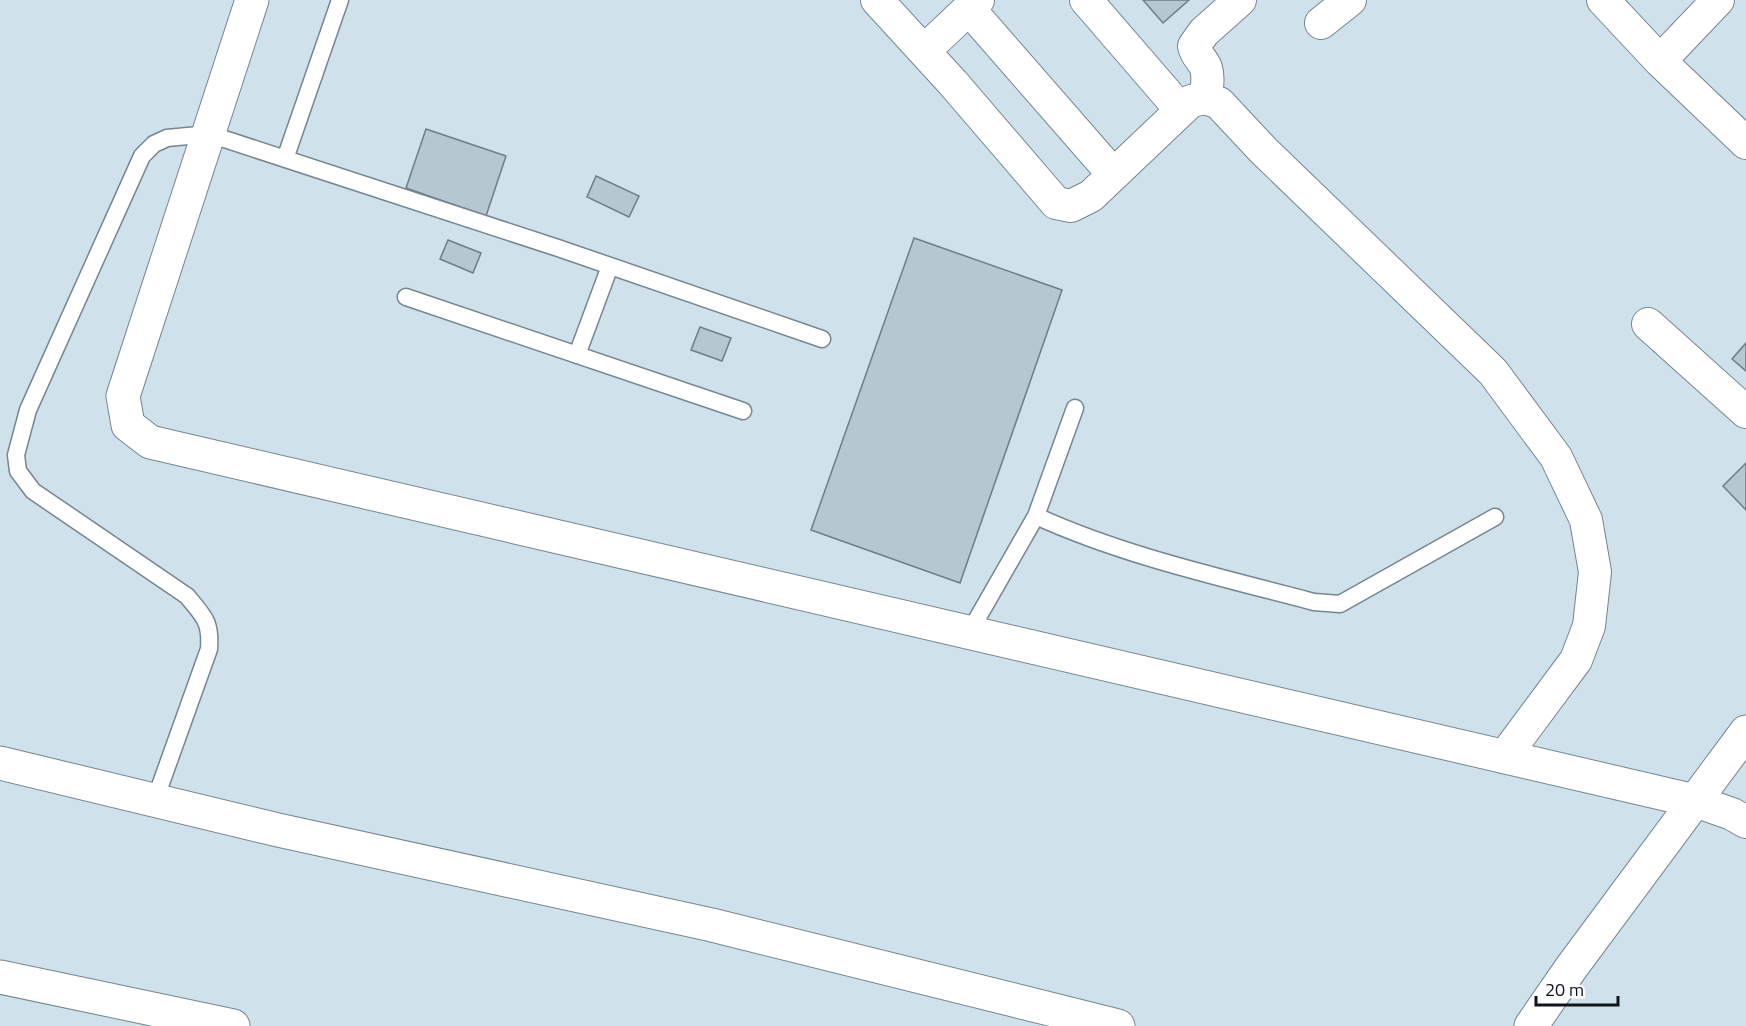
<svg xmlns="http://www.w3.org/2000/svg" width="1746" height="1026" font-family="'Titillium Web',sans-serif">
	<rect width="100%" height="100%" fill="#cfe2ec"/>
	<path fill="#b5c7d1" stroke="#6d7e87" stroke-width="1.5" d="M1143,0H1189L1163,23Z
		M426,129L506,156L486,216L406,188Z
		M596,176L639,196L629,217L587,197Z
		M914,238L1062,290L960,583L811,530Z
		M448,240L481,253L473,273L440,259Z
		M700,327L731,338L722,361L691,350Z
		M1746,343V371L1732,359Z
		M1746,463V510L1723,486Z"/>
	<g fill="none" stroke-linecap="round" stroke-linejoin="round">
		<g stroke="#75868f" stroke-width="19">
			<path id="service" d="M285,159L340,0
				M406,297L743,411
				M577,355L610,266
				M1036,516C1124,556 1220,577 1314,602L1340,604L1495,517
				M969,633L1036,516L1075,408
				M155,800L209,649C211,621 204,617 187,596L33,491L18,471L16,455L28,410L142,156L154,144L167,138L209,134L558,248L822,339"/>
		</g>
		<g stroke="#75868f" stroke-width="34">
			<path id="minor" d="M877,0L953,83L1056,203L1071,206L1091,196L1191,101L1205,98L1219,103L1264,151L1493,372L1556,457L1586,520L1595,572L1589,626L1576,660L1504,757
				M1086,0L1181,110
				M1603,0L1660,61L1746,143
				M969,9L1113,174
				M1321,23L1350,0
				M924,51L978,0
				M1660,61L1718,0
				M1205,98C1207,88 1209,78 1206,68C1203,60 1196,56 1194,46L1204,32L1240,0
				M1648,324L1746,412
				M1695,801L1732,814L1746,822"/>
		</g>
		<g stroke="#75868f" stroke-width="35">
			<path id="tertiary" d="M252,0L123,396L128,425L150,442L1695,801
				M0,763L278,830L712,925L1118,1026
				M0,977L233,1026
				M1531,1026L1571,968L1746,732"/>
		</g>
		<use href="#service" stroke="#fff" stroke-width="16"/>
		<use href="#minor" stroke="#fff" stroke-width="32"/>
		<use href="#tertiary" stroke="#fff" stroke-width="33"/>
	</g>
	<path d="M1536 996v9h82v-9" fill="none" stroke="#0f1519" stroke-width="3"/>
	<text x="1545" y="996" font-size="18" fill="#0f1519" stroke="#ffffff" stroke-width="4.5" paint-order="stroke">20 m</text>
</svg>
